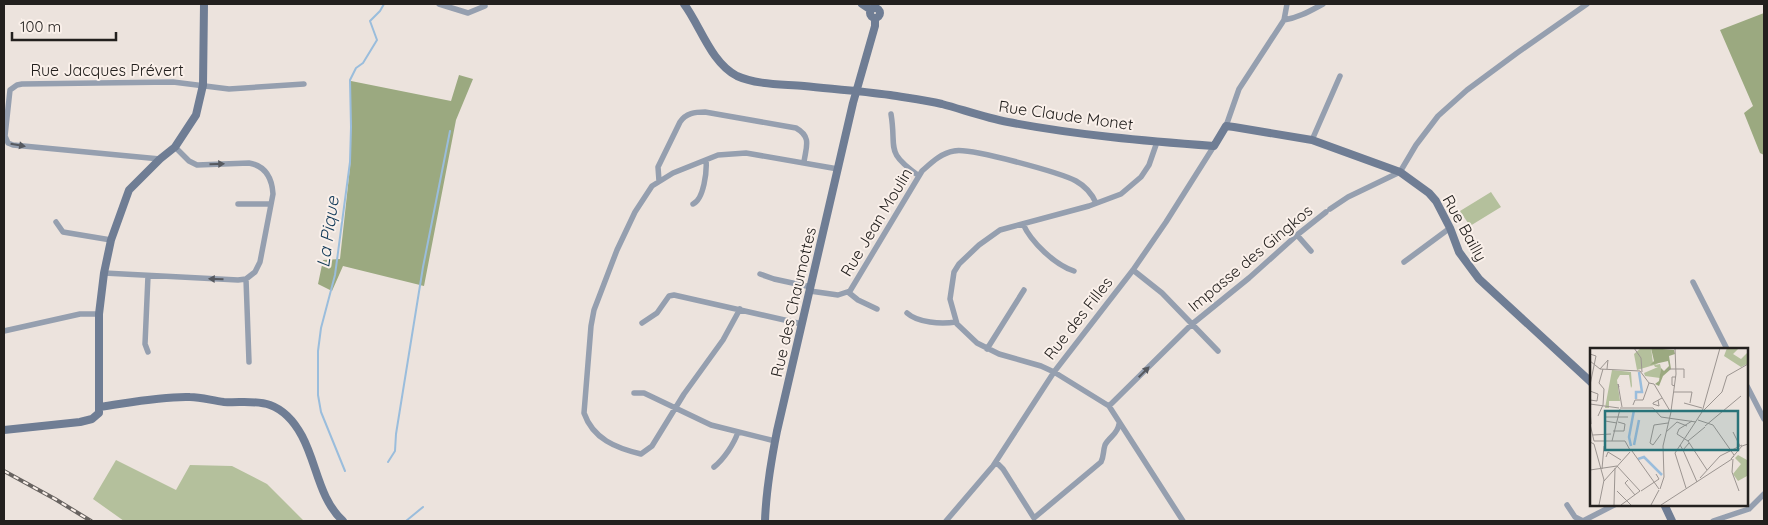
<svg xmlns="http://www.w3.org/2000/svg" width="1768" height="525" font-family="Quicksand,sans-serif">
	<rect width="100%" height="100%" fill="#ece3dd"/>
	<path fill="#b4c09c" d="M1491,192L1501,207L1470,226L1460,211Z
		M116,460L176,490L190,465L232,466L267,484L304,521H124L93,499Z"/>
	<path fill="#9ba980" d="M1764,13V155L1760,153L1744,113L1753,106L1720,30Z
		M459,75L473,79L456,120L424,286L343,266L332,291L318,284L323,260L340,259L351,158V81L451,101Z"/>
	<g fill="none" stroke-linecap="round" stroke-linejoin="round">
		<path stroke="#9abddc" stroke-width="2" d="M388,462L395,451L396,434L423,267L450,131
			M345,471L321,412L318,395V351L321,328L335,275L350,162L351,127L350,80L356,68L363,63L377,40L370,21L380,11L384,4
			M406,521L423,507"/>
		<path stroke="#959faf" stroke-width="5.5" d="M439,4L468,13L485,6
			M1284,20C1298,18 1310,11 1323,4
			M891,114C897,150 884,151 919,176
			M1226,126L1239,89L1284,20L1287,4
			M1312,140L1340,76
			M1157,142L1149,165L1141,177L1121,194L1089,206L1000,230L979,245L959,264L954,272L950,299L957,324L977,343L999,354L1041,366L1054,372L1109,406L1183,521
			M160,159L13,145L8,143L5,136L10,90L17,85L22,84L173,82L229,89L304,84
			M659,181L658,167L680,122C686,113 695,112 705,112L796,128C812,137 806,147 804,162
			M238,204H271
			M693,204C704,199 707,171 706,160
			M1330,209L1348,197L1400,172L1416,145L1438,116L1467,90L1517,53L1587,4
			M56,222L63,232L111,240
			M1023,224C1031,242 1055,265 1074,271
			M1297,235L1311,251
			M1404,262L1450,228
			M1133,270L1162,293L1218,351
			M104,273L238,280L246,279L255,272L260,262L273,194C272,178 266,166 249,163L197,165L189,161L175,147
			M760,274L774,279L811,287
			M148,276L145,344L148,352
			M246,279L249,362
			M1693,282L1727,349
			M810,291L838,295L850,291L922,171C931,163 941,153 954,151C969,147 1061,173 1076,181C1085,186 1092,194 1096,203
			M848,292L858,300L877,309
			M740,309L723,340L684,394L652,446L641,454C616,448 593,439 584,413L591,326L594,310L617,250L635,212L652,186L673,173L718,155L746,153L838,169
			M907,313C918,323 941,324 956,322
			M642,323L657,313L669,296L674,295L802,324
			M4,331L80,314H99
			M987,349L1024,290
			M1747,386L1764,419
			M634,393H644L711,425L775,441
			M1109,406L1191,325L1249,278L1297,235L1326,212
			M996,462L1003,469L1034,518L1101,462C1104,456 1103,451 1105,445C1109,437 1118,434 1119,424
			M714,467C724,459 734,444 738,432
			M1567,505L1575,517L1583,521L1616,504
			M946,521L993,466L1054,372L1133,270L1166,222L1214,146
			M1713,521L1749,509L1764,494"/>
		<path stroke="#6f7d94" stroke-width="8" d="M684,4C700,25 711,63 737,76C757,85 783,84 804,86C833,89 862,91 890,95C908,98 925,100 942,104C964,110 986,118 1008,122C1076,135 1145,141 1214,146L1226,126L1234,127L1312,140L1400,172L1429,193L1436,201L1450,228L1459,252L1479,279L1592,383
			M862,4L871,10
			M870 13a5 5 0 1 1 10 0a5 5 0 1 1-10 0Z
			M99,407C128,403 161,396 190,397C202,397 213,401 224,402C239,403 256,400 270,405C284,410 295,423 302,436C317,464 319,499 343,521
			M4,430L80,422L92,419L99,413V314L104,273L111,240L129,190L160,159L175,147L196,115L203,85L204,4
			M1664,504L1672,521
			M765,521C766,491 771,461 777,431L853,103L875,26V18"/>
		<g stroke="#686360" stroke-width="4">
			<path id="rail" d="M4,471L55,499L91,521"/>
		</g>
		<use href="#rail" stroke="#faf0ea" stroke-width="2" stroke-dasharray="5.5" stroke-linecap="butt"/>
	</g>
	<defs><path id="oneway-solid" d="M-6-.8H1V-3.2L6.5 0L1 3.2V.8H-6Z" transform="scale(1.25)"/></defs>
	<g fill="#56595f">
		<use href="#oneway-solid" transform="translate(18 145) rotate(10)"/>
		<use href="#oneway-solid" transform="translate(217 164) rotate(-2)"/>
		<use href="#oneway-solid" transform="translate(216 279) rotate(-178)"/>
		<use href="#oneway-solid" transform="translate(1144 372) rotate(-45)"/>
	</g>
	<g text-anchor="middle" stroke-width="4" stroke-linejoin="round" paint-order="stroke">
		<g font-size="16" fill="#23201e" stroke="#faf0ea">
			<text x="107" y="76">Rue Jacques Prévert</text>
			<text transform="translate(1066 115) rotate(8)" y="6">Rue Claude Monet</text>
			<text transform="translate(876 222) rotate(-59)" y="6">Rue Jean Moulin</text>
			<text transform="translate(1465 228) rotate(61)" y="6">Rue Bailly</text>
			<text transform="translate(1250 258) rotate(-40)" y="6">Impasse des Gingkos</text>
			<text transform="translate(793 302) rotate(-77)" y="6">Rue des Chaumottes</text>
			<text transform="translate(1078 318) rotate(-52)" y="6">Rue des Filles</text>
		</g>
		<g font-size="18" font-style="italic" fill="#0f3857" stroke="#faf0ea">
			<text transform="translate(328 232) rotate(-82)" y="6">La Pique</text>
		</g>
	</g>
	<g transform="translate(1590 348)">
		<rect width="158" height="158" fill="#ece3dd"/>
		<path d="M51,0H61L63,15H68L65,17L70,16L71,20L70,30L55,28L54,25L68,19H65L64,17L47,22L44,6ZM137,0H149L143,6L151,11L158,4L157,16L151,19L134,8ZM22,22L41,24L42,38L41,40L39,27H30L27,32L30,53H19V60H15ZM148,107L157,112V128L148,133L143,126L151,116L145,110Z" fill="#b4c09c"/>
		<path d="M61,0L84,2L85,6L79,8L81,21L73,28L69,38L65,36L69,33L71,20L74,23L79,18L78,13L60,17L64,13Z" fill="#9ba980"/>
		<path fill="none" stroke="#9abddc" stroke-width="2.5" d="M46,51V44H52L49,24M44,97L49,72M41,98L39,89L44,62M48,111L54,109L72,127"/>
		<path fill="none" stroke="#9c9591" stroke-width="1" d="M44,0L51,10L52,24M0,6L6,8L0,37M0,13L10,21L50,23L59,35M10,21L18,12L17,21M78,21H94V30M59,35L64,36L80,63M85,38L82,37V29H86M29,39L28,36L32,59M0,43L8,46L7,53L0,52M84,44H102L100,55M68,52L69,58L63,56V55L72,50M94,55L112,60M0,56L29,60M43,57L45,52H53L59,35M30,60H63L71,69L106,74M0,61L1,76M81,63L86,26L85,0M112,64L132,44L137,28L158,16M8,68L13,57L14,41L9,35L13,21M108,72L123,77L144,107M102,73L89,81L87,86L98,93L117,122M27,75L15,73V69H38M0,76L4,93H35L40,102M115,78L151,48M23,83H34L35,76L28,74M76,84L87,74L97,78M143,84L150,98M71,86L63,97L60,95L64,77L78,75M3,87L21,86M22,93L30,61M98,93L115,79M0,94L4,96L14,132L9,157M90,97L93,102L99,95M93,102L107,134M42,103L69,141M144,108L141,111L152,98L158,96M16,109L18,104L31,112M143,111L142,124L149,143M27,118L50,143L31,157M12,121L14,98M0,122L27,118M110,130L130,108L152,97M38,132L35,135L45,147M14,133L40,104M96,140L85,105L112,64L130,0M70,141L74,129L73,98L81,64M27,143L41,157M51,143L69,131L66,126M24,157L25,120M61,157L69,142M71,157L142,111"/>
		<path fill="#297379" fill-opacity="0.15" stroke="#297379" stroke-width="2.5" d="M15,63H148V102H15Z"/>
		<rect width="158" height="158" fill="none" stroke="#23201e" stroke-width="2.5"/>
	</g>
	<rect width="1768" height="525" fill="none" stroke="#23201e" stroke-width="10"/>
	<path d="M12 32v8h104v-8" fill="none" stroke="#23201e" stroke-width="2.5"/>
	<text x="20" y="32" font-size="15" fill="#23201e" stroke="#faf0ea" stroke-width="4" paint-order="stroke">100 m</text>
</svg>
